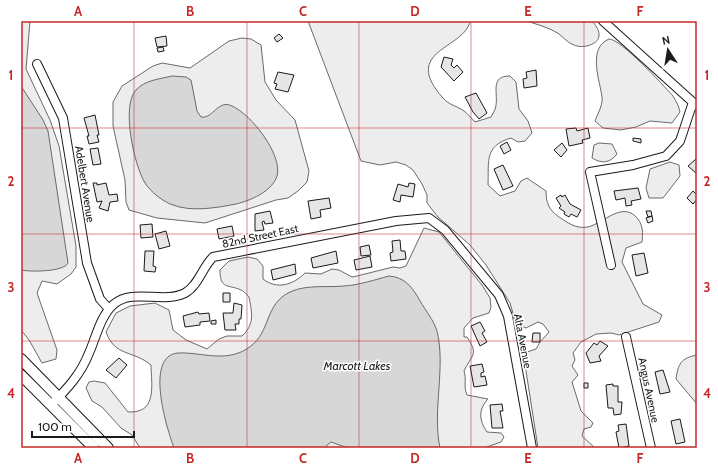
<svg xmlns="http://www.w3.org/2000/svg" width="718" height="469" font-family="Cabin,sans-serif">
	<rect width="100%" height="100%" fill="#fff"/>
	<path fill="#ededed" stroke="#6a6a6a" d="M21,21H30L26,69L50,120L59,146L76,246V267L71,274L57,284L42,281L37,293L57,350L56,359L42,363L29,340L21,330Z
		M308,21H470C465,49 400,50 443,98C449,105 457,106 464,111C468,114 471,118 475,122L491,117C493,113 496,109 496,105C498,92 490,76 510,76L516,82L519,109L528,121L532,133L525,141L518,142L511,138C484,146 489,161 488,185L500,196L515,191L521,181L527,178L546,191C546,203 549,210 559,217C568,223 576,229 588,227C604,223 623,200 638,219C643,226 643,233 642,242L626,248L622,262L643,304L662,315L659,322L619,335L611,333L596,334L581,342L573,353L575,360L572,366L578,375L572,382L581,411L593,423L591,427L584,429L582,436L595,448H538L524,358L527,352L536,349L540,342L549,332L543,324L538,322L526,328L516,324L510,303L486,265L470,245L438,217L427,203V195L422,184L413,170L406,165L396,162L380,165L361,161Z
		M527,21H592C595,24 599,30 599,34C600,45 582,49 574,45C568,43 564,38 559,34C548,27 538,25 527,21Z
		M242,38L251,39L261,45L265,82L276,100L295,120L309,171L307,182L298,191L288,198L276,200L205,223L157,218L129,210L126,202L125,180L113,126V102L122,86L153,66L162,63L190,68L229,41Z
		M609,39C621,39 663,85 673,96L678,105L680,112L672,123L650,121L636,127L621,130L603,128L595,121C598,113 603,105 602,97C600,81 587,48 609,39Z
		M599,143L612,144L617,154C610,163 602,164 592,158L594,145Z
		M670,162L679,165L680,176L663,198H649L646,188L650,169Z
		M424,228L439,232L482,285L490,298L491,307L489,313L473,318L464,328V337H467C479,355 472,354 464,371C467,380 463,386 467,395L488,399C478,410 479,420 487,432L501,433L504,437L501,442L484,448H140L132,435L121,428L102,407L92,401L86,388L89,382L94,381L105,383L128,412C132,412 137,412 141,410C156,404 151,378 151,365C133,350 115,357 106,332L116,313L130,306L155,303L169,310L173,330L186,340L207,349L219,339L227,336H242C255,324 252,313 249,297C247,295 244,291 241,290C228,284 220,290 220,270L229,261L248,257L257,259L263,266V279C277,290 293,285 305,273L321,274L332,269L339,270L352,277L357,276L393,267L400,268L406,266Z
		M697,355V404L676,379C678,364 681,358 697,355Z"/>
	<path fill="#d7d7d7" stroke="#6a6a6a" d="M172,76L186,77L191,80L197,111L201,117C213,119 218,99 232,106C251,114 283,155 277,176C272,192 249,201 236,204C216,208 191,212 173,205C163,202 150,191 145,183C134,165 121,106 136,90C145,80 160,79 172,76Z
		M21,86L43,120L48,131L68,263C64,272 30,272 21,270Z
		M389,276C405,277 413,288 420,301C426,311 434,321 437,331C446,367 432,411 440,448H348L331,442L326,446L327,448H174C167,429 144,356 178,353C199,352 220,361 241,352C270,339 263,313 282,297C300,283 323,288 344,286C359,285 374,280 389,276Z"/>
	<path fill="#e6e6e6" stroke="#1a1a1a" d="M279,34L283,38L277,42L274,38Z
		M166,36L167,46L157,47L155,38Z
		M163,47L164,51L158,52L157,48Z
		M444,57L453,59L451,65L454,68L457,65L463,72L454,81L441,67Z
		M536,70L537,86L524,88L523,79L527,78L526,72Z
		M278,72L294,75L288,92L275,89L277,84L274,83Z
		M476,93L487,113L479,119L473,112L465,97Z
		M95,115L99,135H97L99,142L89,144L87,136H89L84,118Z
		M576,128L577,131L588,128L590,138L582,140L583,143L569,146L566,129Z
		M633,138L641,139V143L633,141Z
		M507,142L511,150L504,154L500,146Z
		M562,143L567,150L561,157L554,150Z
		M98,148L101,164L93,165L90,149Z
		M696,159H697V174L688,166Z
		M503,165L513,186L503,190L494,169Z
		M93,183H97V185L106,183L109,195L117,194L118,201L110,202L108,211L99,208L102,201L97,202Z
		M409,183L415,184L413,197L401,195L400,202L393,200L398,184L408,187Z
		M638,188L641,199L631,201L632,205L626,206L625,198L616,200L614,191Z
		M693,191L697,195V199L693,204L687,198Z
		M561,195L562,197L565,195L570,204L581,210L577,217L571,214L569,217L564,214L565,212L559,208L561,206L556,198Z
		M329,198L331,208L320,210L321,217L311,219L308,201Z
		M270,211L273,223L265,224L264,221L262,222L264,230L255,231V214Z
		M646,211H651L652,216L648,217Z
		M652,216L653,221L648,223L646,218Z
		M152,224L153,237L141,238L140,225Z
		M232,226L234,236L219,239L217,229Z
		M166,231L170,246L159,249L155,234Z
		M400,240L401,251H405L406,259L391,261L390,253L393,252L392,241Z
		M369,245L371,255L361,256L360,247Z
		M145,251H154L153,266L156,267L155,272L144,271Z
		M336,251L338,263L313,268L311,258Z
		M644,253L648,273L636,276L632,255Z
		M370,256L372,267L356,270L354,260Z
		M295,264L296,274L273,280L271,270Z
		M223,293H230V302H223Z
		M234,303L242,305L241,319H239V324H235L236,330H225L223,313H233Z
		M198,312L199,314L209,313L210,321L200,322V325L185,327L183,316Z
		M216,320V324H211V321Z
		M480,322L485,331L482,333L487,342L480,346L471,326Z
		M533,333H540V342H532Z
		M600,341L608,346L599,356L601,361L590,363L586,353L594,343L597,345Z
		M119,358L127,365L116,378L106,370Z
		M482,364L484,372L481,373V377L485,376L487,385L474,387L470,366Z
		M663,370L670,392L660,394L655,372Z
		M584,383H588V388H584Z
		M613,384V386H618V402H622L621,414L614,415L613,408H608L606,385Z
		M502,404L503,411H500L503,428H492L490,405Z
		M680,419L685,442L676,444L671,421Z
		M626,424L629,446L619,448L616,432L619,431L618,425Z"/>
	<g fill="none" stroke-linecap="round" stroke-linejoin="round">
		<g stroke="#1a1a1a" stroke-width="10">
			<path id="minor" d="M603,21L696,105
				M37,64L63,118L87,263L100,299L109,309
				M611,265L590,172L633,165L666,156L680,141L693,102
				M626,337L651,448
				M51,405C67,389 81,374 89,353C96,338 100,316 114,304C133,288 163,304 185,293C198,286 202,268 213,257L396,221L429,218L445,230L499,295L508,316L532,448"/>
		</g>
		<g stroke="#1a1a1a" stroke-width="12">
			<path id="major" d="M21,359L108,448
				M21,375L94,448"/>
		</g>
		<use href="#minor" stroke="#fff" stroke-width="8"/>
		<use href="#major" stroke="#fff" stroke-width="10"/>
	</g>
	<path fill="none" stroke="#c62828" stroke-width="1" stroke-opacity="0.55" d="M134,21V448M247,21V448M359,21V448M471,21V448M584,21V448M21,128H697M21,234H697M21,341H697"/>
	<g text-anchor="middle" stroke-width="3" stroke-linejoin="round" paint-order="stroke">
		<g font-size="11" fill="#1a1a1a" stroke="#fff">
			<text transform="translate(85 184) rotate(81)" y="4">Adelbert Avenue</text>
			<text transform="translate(260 236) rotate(-12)" y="4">82nd Street East</text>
			<text transform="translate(523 341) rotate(79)" y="4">Alta Avenue</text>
			<text transform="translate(649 390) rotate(78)" y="4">Angus Avenue</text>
		</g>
		<g font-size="12" font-style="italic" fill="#1a1a1a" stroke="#fff">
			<text x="357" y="370">Marcott Lakes</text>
		</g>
	</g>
	<rect width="718" height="469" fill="none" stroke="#ffffff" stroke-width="44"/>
	<g transform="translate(668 50) rotate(348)" stroke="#ffffff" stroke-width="3" paint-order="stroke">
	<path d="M0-3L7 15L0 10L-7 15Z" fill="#1a1a1a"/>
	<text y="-6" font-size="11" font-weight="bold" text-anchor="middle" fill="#1a1a1a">N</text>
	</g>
	<path d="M32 431v6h102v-6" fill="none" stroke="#1a1a1a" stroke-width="2"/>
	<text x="38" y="431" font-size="12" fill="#1a1a1a" stroke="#ffffff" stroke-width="3" paint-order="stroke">100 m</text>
	<rect x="22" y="22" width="674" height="425" fill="none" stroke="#c62828" stroke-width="1.5"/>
	<g font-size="13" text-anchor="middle" font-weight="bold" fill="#c62828">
		<text x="78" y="16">A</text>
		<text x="190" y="16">B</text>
		<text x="303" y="16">C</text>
		<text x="415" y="16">D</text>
		<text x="528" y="16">E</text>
		<text x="640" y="16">F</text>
		<text x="11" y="80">1</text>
		<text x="707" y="80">1</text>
		<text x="11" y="186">2</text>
		<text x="707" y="186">2</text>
		<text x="11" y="292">3</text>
		<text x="707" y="292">3</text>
		<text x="11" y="398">4</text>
		<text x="707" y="398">4</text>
		<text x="78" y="463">A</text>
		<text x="190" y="463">B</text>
		<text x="303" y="463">C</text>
		<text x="415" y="463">D</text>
		<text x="528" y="463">E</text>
		<text x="640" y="463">F</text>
	</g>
</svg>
